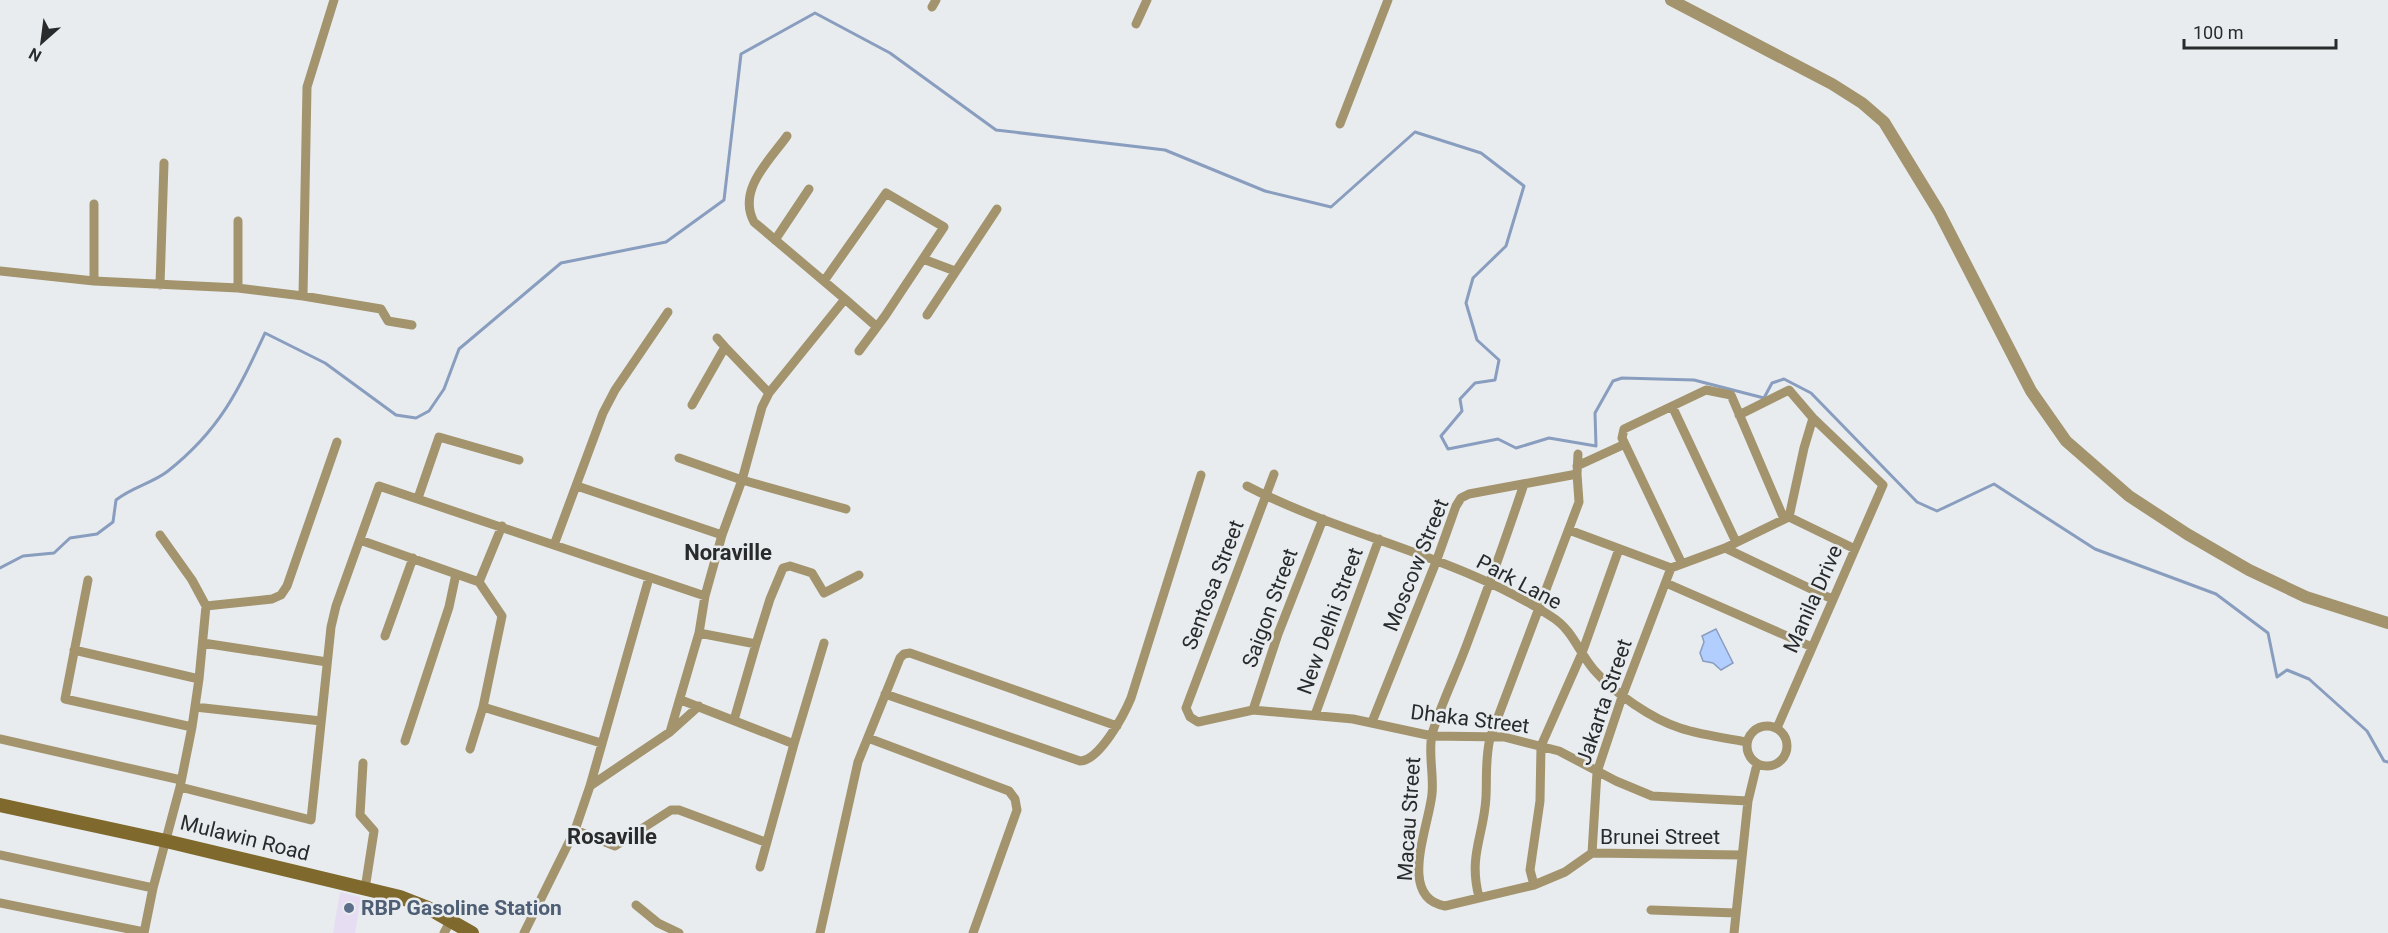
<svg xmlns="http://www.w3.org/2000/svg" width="2388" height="933" font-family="Roboto,sans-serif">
	<rect width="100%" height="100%" fill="#e8ecef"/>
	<path fill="#e6ddf2" d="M340,892L361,897L355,933H333Z"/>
	<path fill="#b2cefe" stroke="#899dbf" stroke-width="1.5" d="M1716,629L1733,663L1721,670L1713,663L1703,661L1700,653L1704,642L1702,636Z"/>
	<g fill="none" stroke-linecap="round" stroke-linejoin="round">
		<path stroke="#899dbf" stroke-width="3" d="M0,568L23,556L54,553L70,538L97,534L113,522L116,500C132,487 153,483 168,471C220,430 238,391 265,333L325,363L396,415L416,418L429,411L444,389L459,349L561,263L666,242L724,200L741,54L815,13L890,53L996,130L1165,150L1265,191L1331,207L1415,132L1481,153L1524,186L1506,246L1473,278L1466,303L1477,340L1499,360L1495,380L1475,383L1460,399L1462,411L1441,436L1448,449L1498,439L1516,448L1549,438L1596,446L1595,413L1613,381L1622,378L1694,380L1764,398L1772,383L1784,379L1811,393L1917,502L1937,511L1994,484L2095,549L2216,594L2268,633L2277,677L2287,670L2309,679L2367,731L2384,761L2388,762"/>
		<path stroke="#a3946e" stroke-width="9" d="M932,7L936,0
			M1136,24L1147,0
			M1340,124L1388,0
			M775,240L809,189
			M923,259L955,271
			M0,271L94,281L238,288L303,296L381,309L388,321L412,325
			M94,281V204
			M824,281L886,193L944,227L885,316L859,351
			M160,285L164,163
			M238,288V221
			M303,296L307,87L334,0
			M845,299L877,327
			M927,315L997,209
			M717,338L725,347
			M692,405L725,347L769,393
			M1672,406L1736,542
			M1739,415L1789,390L1813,418L1883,485L1777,728
			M679,458L742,480L846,509
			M1577,466L1625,444
			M1274,474L1186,708L1190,717L1198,722L1253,710L1353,719L1432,736L1504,737L1559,751L1616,781L1652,796L1748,801
			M1524,484C1506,538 1487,591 1467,644C1456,674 1441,704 1432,734C1428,753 1434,775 1432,794C1429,826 1397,898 1445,906L1534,885L1565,872L1592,853L1742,855
			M577,486L722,535
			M1247,486C1345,537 1459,556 1552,617C1573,630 1579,653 1594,670C1614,693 1652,719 1680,728C1701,735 1725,738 1747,742
			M418,498L439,437L519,460
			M1789,517L1804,448L1813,418
			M1789,517L1855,549
			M1569,530L1671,568L1725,548L1789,517
			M360,540L479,582L502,526
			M554,545L603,413L615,390L668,312
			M1725,548L1832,599
			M1682,564L1622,438L1624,429L1706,390L1731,395L1784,519
			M88,580L65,699L192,727
			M479,582L502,616L483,707L601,743
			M1666,583L1812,647
			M206,606L272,599L281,595L287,586L337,442
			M699,633L756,644L734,720
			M385,636L413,558
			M203,643L327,662
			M756,644L770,599L783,568L790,566L812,573L824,593L859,575
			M74,650L199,679
			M885,694L1080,761C1099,761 1124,715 1131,698L1201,475
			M681,700L794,744L760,867
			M195,707L321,721
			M1253,710L1278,634L1323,519
			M1315,715L1379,539
			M1372,722L1436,562L1456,506L1461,498L1469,494L1577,474
			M1747 746a20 20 0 1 1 40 0a20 20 0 1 1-40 0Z
			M670,732L699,633L705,596L722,535L742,480L762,407L769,393L845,299L754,222C737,190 769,161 787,136
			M868,738L1009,791L1015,799L1017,810L973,933
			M0,739L181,780
			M405,741L449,607L456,574
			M794,744L824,643
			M470,749L483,707
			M363,763L360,815L374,831L365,889
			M590,786L670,732L699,706
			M180,787L311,820L331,627L336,606L379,486L705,596
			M575,830L615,846L671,810H679L765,842
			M1592,853L1597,772L1622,697L1671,568
			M0,855L153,888
			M1534,885L1530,870L1540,801L1541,746L1582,653L1619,549
			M1479,897C1468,855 1484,836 1486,797C1487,774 1485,761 1490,738L1579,502L1577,474L1578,454
			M0,903L144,932
			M636,905L658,923L679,933
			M1651,910L1736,913
			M144,933L153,888L180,787L192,727L199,679L206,606L192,580L160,535
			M444,933L451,920
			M524,933L575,830L590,786L649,578
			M820,933L858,762L900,658L904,654L910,653L1117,726
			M1734,933L1748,801L1757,764"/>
		<path stroke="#a3946e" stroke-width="12" d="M1671,0L1832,84L1862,103L1884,122L1939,212L2031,391L2066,441L2129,496L2187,534L2249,570L2306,597L2388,623"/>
		<path stroke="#7f692c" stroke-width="14" d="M0,805L166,841L400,897L428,908L472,933"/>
	</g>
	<circle fill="#5c6f8a" stroke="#e8ecef" stroke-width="2" cx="349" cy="908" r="6"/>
	<g text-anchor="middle" stroke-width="5" stroke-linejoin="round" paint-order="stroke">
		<g font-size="21" fill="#282a2b" stroke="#e8ecef">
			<text transform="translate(1416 565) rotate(-68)" y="7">Moscow Street</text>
			<text transform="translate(1519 582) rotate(28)" y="7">Park Lane</text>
			<text transform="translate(1213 585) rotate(-69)" y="7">Sentosa Street</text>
			<text transform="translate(1813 599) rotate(-66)" y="7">Manila Drive</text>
			<text transform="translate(1270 608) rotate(-70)" y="7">Saigon Street</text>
			<text transform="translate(1330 621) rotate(-70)" y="7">New Delhi Street</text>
			<text transform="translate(1604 702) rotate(-71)" y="7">Jakarta Street</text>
			<text transform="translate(1470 719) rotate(7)" y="7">Dhaka Street</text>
			<text transform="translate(1409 819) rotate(-86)" y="7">Macau Street</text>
			<text x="1660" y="844">Brunei Street</text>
			<text transform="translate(245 838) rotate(14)" y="7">Mulawin Road</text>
		</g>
		<g font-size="21" font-weight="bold" fill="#4e5e75" stroke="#e8ecef" text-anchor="start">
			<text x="361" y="915">RBP Gasoline Station</text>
		</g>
		<g font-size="22" font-weight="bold" fill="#282a2b" stroke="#e8ecef">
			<text x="728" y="560">Noraville</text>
			<text x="612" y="844">Rosaville</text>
		</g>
	</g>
	<g transform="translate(42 42) rotate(208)" stroke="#e8ecef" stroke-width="4.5" paint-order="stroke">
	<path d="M0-4.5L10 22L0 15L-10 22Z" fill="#282a2b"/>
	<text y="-9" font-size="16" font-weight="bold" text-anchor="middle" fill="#282a2b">N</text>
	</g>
	<path d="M2184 39v9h152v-9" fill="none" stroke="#282a2b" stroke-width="3"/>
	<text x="2193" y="39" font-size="18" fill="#282a2b" stroke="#e8ecef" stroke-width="4.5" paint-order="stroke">100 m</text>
</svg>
